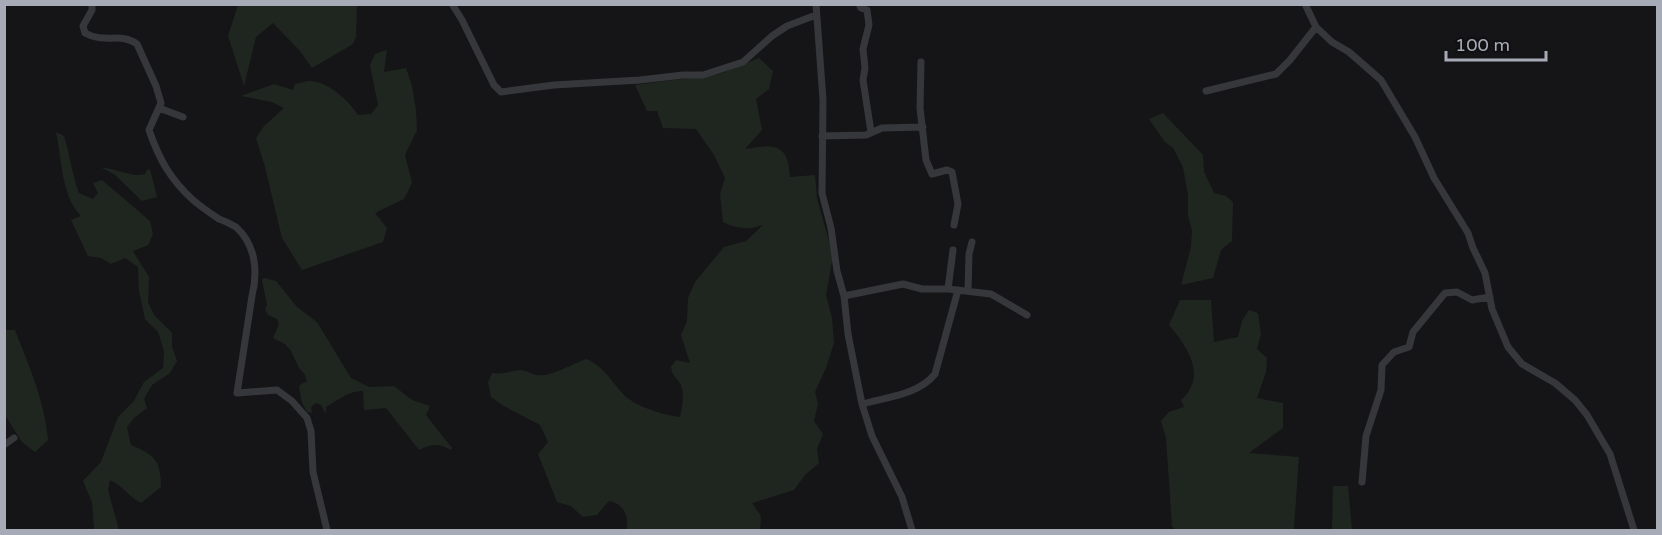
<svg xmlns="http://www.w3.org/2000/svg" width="1662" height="535" font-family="'Varela Round',sans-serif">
	<rect width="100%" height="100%" fill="#151517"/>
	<path fill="#1f2620" d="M238,5H357L356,37L353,44L312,68L300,51L273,23L256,37L244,86L228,36Z
		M387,50L384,72L406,68L412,86L416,110L417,130L405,155L412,183L404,199L375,213L387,228L383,242L302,270L282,238L265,167L256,138L264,126L284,108L272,102L241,96L274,84L293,90L295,84C300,83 306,81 310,81C329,82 349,101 358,115L371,114L378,105L370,65L375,54Z
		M759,58L773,71L769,89L756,99L762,130L745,149C773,145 788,141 790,177L815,175L817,198L833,256L826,295L832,318L834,343L826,368L815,392L818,404L814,421L823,434L817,449L819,463L805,475L794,490L752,503L761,516L760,530H627C628,516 625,504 609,501L597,515L583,517L571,506L557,502L538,454L548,442L540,425L502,405L491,397L488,382L492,373C503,375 510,371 520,370C526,370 532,375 538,375C552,377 573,363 587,359C607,370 610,380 624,395C636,407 664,415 680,417C682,407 685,395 681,385C677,378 672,376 671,367L676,360L690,363L681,335L687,321L688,298L695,282L724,247L746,241L763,225C750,230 736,229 723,222L720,194L725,178L714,155L696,129L663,128L657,111H647L635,85L719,74Z
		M1163,113L1203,155L1204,172L1214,193L1226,196L1233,202L1232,241L1221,250L1213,278L1181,285L1191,247L1192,230L1188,216V195L1183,167L1173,148L1165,142L1149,119Z
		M56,132L64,136C70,155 72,174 79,193L93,199L98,193L93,183L102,180L150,221L153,234L148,245L133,251L149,277L148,302L154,315L172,333V347L177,361L170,373L152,385L144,399L147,408L134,418L127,427L131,445C155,455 161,461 161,487L141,503C129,497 123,486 110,480L108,490L119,530H92L94,528L92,502L83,481L101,462L118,417L134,401L144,382L163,368L164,351L158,332L145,319L139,291L138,267L125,258L111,264L101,258L88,256L71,220L81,216C61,196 62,159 56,132Z
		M102,168C117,168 131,178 145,174L147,170L150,169L157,197L142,201L114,174Z
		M264,278L276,281L297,307L317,322L351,378L369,387L394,386L412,400L430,406L426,415L452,448L451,450C439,443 432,444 419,450L386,408L364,410L363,391C350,390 336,401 326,407V414L321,405L316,403L311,407L312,413L307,412L302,403L299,387L300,385L307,381L304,373L299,368L291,351L285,344L273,338L279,324L277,319L268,315L265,309L267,305L262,280Z
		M1180,300H1211L1214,342L1238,337L1242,321L1249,310L1258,313L1261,334L1257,349L1267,358L1266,372L1257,398L1283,403V428L1249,453L1299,457L1294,528L1295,530H1176L1172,526L1166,438L1161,421L1169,412L1184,407L1181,400C1208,376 1187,346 1169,325Z
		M4,330H15C29,366 45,402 48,440L35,452L22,442L5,415Z
		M1333,486H1348L1352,530H1332Z"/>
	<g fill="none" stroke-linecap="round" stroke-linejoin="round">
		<path stroke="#36373b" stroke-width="7" d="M92,4V10L83,26L85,33C104,44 121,32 137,44L156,86L161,103L149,130C159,159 170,179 193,200C201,207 210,213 219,219C225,221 231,224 236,227C256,245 258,272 252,296L237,393L277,390L292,401L307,418L311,431L313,472L327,530
			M452,4L462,20L494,85L501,92L554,85L640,80L683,75H703L743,62L772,36L787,26L816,15
			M816,4L823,100L822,193L831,228L837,271L844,296L848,334L862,404L872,436L902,497L912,530
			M859,4L861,8L867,10L869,25L863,49L865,68L863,80L871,132
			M1305,4L1316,27L1332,42L1349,52L1381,80L1415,137L1434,178L1468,233L1473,248L1485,273L1492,309L1508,347L1522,364L1555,383L1575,400L1587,415L1610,454L1634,530
			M921,62L920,108L926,160L932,174L947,170L952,172L958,204L954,225
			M1206,91L1276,74L1290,60L1316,27
			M159,108L183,117
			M822,136L866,135L882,128L923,127
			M948,289L953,250
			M968,291L969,254L972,242
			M844,296L903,284L922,289H948L991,294L1027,315
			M862,404C887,397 918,395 935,374L958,290
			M4,445L14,438
			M1362,482L1366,436L1381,390L1382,365L1394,352L1409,347L1413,332L1445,293L1457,292L1472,300L1490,297"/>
	</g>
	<rect width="1662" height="535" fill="none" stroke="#a7abb7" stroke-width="12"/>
	<path d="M1446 51v9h100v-9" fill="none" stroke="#a7abb7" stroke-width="3"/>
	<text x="1455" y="51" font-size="18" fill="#a7abb7" stroke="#101012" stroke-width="4.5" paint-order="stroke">100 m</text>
</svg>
